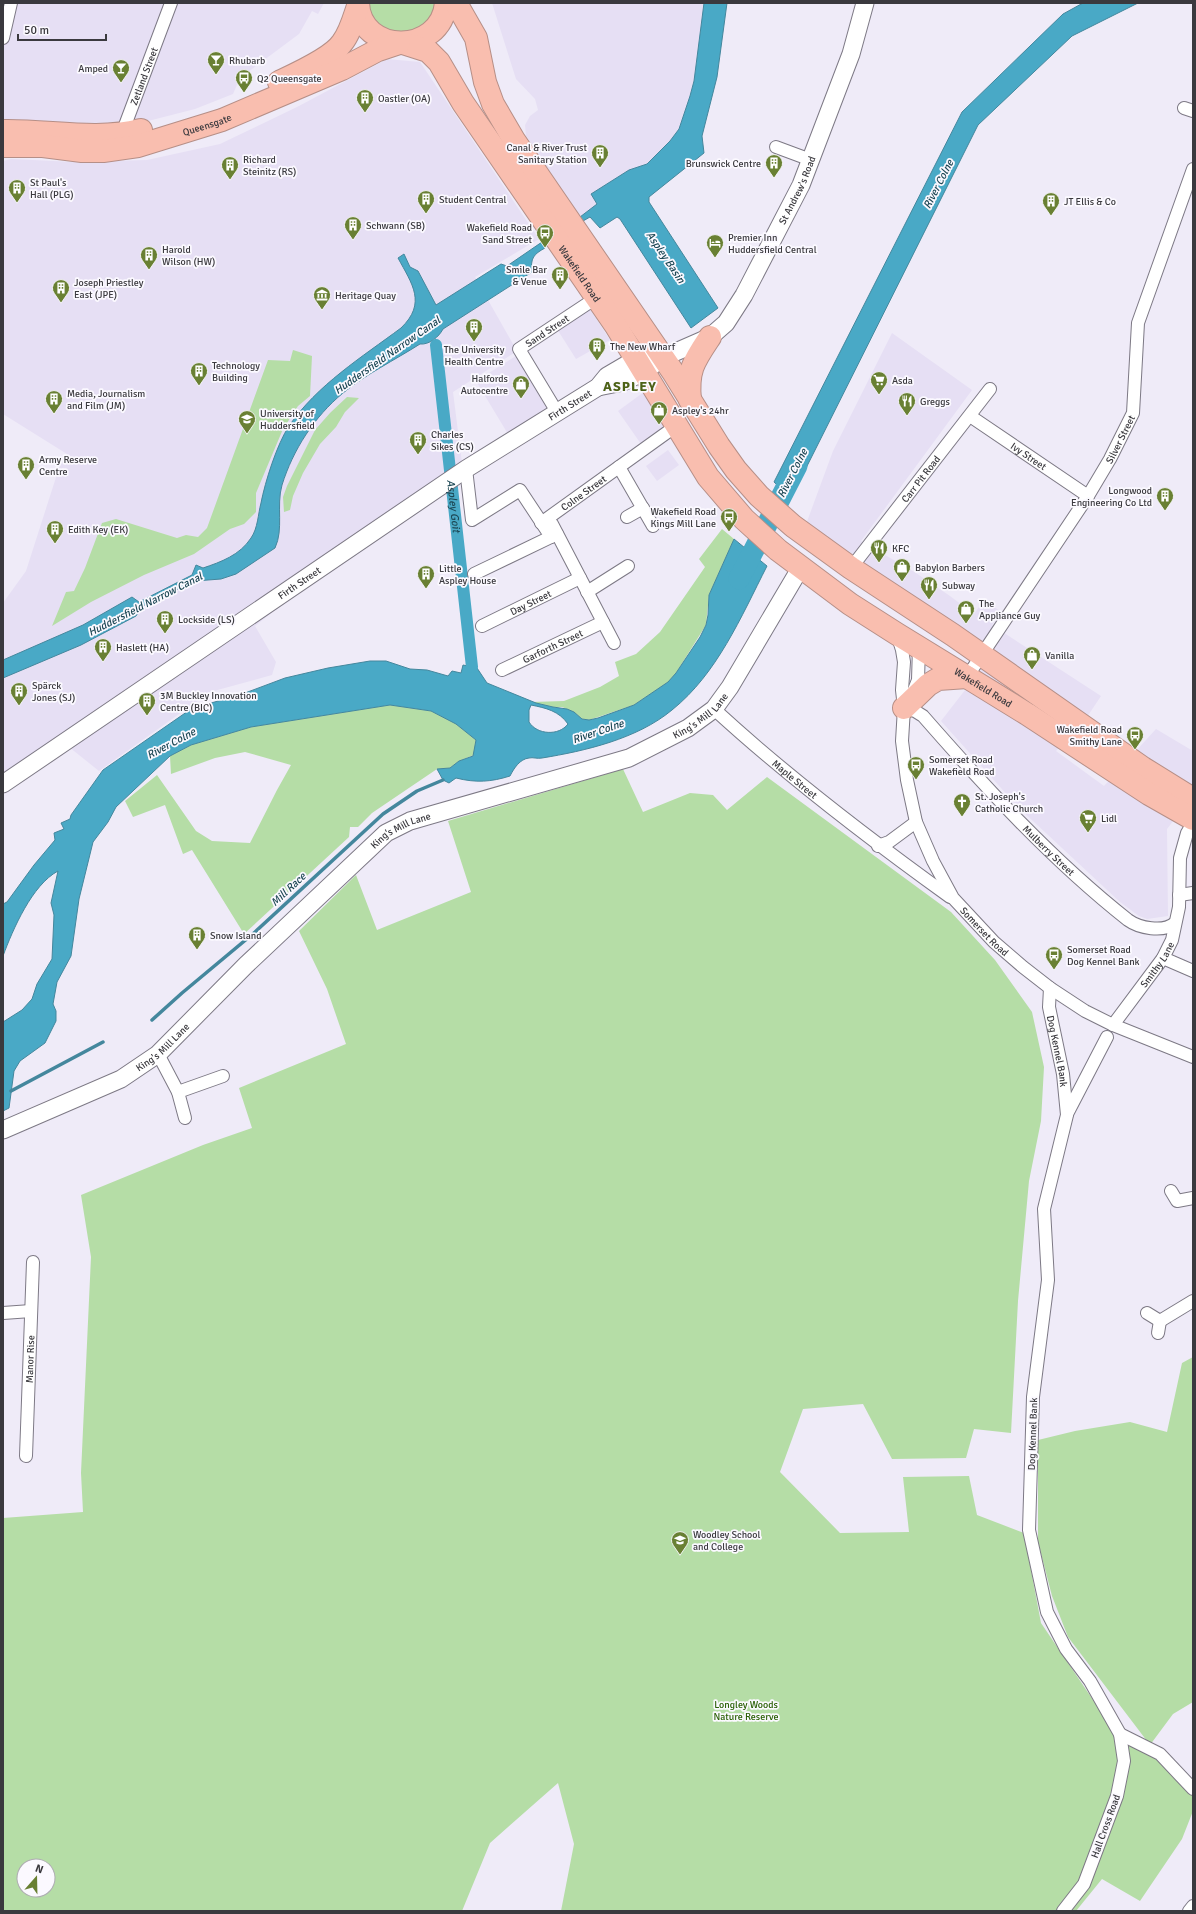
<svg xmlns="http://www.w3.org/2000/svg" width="1196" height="1914" font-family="Signika,sans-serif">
	<rect width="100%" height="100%" fill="#efebf8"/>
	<path fill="#e6dff4" d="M3,3H324L318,14L312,11L299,34L240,78L233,94L195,109L109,131L3,122Z
		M492,3H704L694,81L690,96L679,129L670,141L647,164L591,194L597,204L580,217L526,136L525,125L530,116L538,110L535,99L516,79Z
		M387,59L420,62L539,239L475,277L517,351L453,392L462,463L255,626L276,662L272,675L210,692L99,771L59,739L3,773V603L26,571L59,468L67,454L3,414V161L11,159L75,162L147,160L220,144L299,106Z
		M590,309L610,340L576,359L557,329Z
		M892,333L972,390L861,541L916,573L950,596L974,614L984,600L1000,611L992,625L1101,696L1087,717L1056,751L1104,786L1156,729L1193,751V795L1167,829L1168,916L1147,919L1139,916L1120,902L1019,808L941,721L993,654L805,527L833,451Z
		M519,354L550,409L508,434L476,381Z
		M644,392L666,426L641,444L618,411Z
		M668,450L679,465L657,481L646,466Z"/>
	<path fill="#b5dda6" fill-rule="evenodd" d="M367,3H439L429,24L407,34L384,30L373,19Z
		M293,350L312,356L310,396L298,406L283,429L256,493V512L244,524L230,529L194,554L144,575L91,602L52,626L66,592L74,591L85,568L102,523L116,519L177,538L186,535L198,537L207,528L268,360L290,361Z
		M347,397L359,398L345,412L336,427L320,444L303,473L293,496L290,510L284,512L283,497L287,486L315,430L330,413Z
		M722,529L734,539L709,595L706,625L676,673L668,682L634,705L589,720L582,719L574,712L562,707H553L531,702L564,701L600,687L619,676L615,662L636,654L660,632L705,567L699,559Z
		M390,705L431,711L456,724L476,740L474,755L459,761L450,768L437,769L372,813L358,827H350L349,837L244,934L192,850L183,854L165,805L133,817L125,801L157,775L196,831L212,841L250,843L277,790L291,765L245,752L215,758L171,774L170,756L191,745L251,727Z
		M623,769L643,812L690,793L713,795L727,810L767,777L951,912L995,960L1032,1012L1044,1067L1041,1121L1029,1181L1018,1301L1011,1433L974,1429L966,1458L892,1459L863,1404L803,1409L780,1472L840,1533L909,1532L903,1477L969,1476L977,1515L1024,1533L1041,1623L1110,1725L1157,1755L1193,1794V1811L1182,1839L1140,1901L1102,1879L1076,1911H561L574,1844L558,1783L490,1843L462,1911H3V1518L83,1512L81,1473L91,1257L81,1195L203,1145L252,1128L239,1088L346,1044L327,989L299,931L356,875L377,930L471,892L448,821ZM24,1866H48V1890H24Z
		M1193,1357V1702L1173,1714L1150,1745L1068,1637L1052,1596L1038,1542V1440L1075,1431L1130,1422L1167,1432L1182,1363Z"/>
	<path fill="#49a9c6" stroke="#44879d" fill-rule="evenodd" d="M704,3H727L717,77L702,136L704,153L649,197V202L718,308L691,328L620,219L617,217L600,228L590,217L583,221L580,217L597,204L591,194L629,170L647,164L670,141L679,129L690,96L694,81Z
		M1083,3H1138L1072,36L978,125L791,498L774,482L962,112L1063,14Z
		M542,242L545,248C534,254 530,258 532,272L443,329C439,337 429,345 420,344C395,360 366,374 343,393C314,417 293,450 282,485C276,506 284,529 275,548L236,574L221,579L195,581L141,607L136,616L81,645L3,678V660L83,625L132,597L139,602L192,575L196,565L203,568C221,562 240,555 251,538C258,528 258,514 261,503C265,482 277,444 289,426C317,385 362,357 401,328C427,303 412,284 398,258L404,254L410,267L418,271L436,305L501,264L507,266Z
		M734,539L767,566C741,617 717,674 672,710C637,739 585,751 542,758C537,759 533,757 529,758C520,759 514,768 510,776C491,782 476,783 456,778L449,783L443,780L437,769L450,768L459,761L473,756L476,740L456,724L431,711L390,705L251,727L191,745L170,756L116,807L108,822L93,842L79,899L71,956L57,982L53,1004L56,1011V1021L45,1043L20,1061L14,1071L9,1108L3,1111V1022L22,1010L32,999L37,984L52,959L54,915L51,903L58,871C32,885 13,929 3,956V904L7,902L34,865L55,840L54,833L64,829L61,823L70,819L71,815L103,770L191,709L245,693L285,678L328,668L370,661H386L410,669L427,670L448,676L452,671L461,673L463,665L477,668L487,683L536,703L553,707L567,709L574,712L582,719L589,720L598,718L634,705L668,682L676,673L700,637L706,625L708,615L709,595ZM531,705C546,708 559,711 568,724C559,736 537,735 529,722V710Z"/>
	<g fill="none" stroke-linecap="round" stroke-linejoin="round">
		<path stroke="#44879d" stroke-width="3.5" d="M152,1020L182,993L255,932L383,814L417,791L443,780
			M11,1091L103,1042"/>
		<path stroke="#49a9c6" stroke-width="12" id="s1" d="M436,345L472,667"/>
		<path stroke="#49a9c6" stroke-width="21" d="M739,579L797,466"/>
		<g stroke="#7d7985" stroke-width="14">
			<g id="street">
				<path d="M3,38L11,3"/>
				<path d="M1184,108L1193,111"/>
				<path id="s2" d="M121,136L171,3"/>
				<path d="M776,147L811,160"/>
				<path id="s3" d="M557,412L519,349L596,298"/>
				<path id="s4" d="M970,416L1088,496"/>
				<path d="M619,467L653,526"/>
				<path d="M466,469L472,520L520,490L551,537"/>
				<path d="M627,517L643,508"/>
				<path id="s5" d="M541,523L676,426"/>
				<path d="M552,524L614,643"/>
				<path id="s6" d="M851,568L990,389"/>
				<path d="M474,574L557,534"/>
				<path d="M587,592L628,566"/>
				<path id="s7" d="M482,626L580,578"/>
				<path id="s8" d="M897,634L902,650L904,662L902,690L904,708L902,741L907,780L916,822L933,861L953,898L994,942L1023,967L1050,988L1085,1011L1113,1025L1193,1057"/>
				<path id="s9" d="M502,670L603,622"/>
				<path id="s10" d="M967,677L1088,496L1110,459L1133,413L1138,323L1193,169"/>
				<path d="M912,695L918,680L919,647"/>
				<path id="s11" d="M904,708L915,711L923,716C986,788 1052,860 1128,920C1139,928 1163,933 1175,923"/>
				<path id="s12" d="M714,709C788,777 868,838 950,897"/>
				<path d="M878,846L889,842L916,822"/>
				<path d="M1179,895L1193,893"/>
				<path d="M1163,958L1193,971"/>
				<path id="s13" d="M1050,988L1049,1007L1063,1074L1067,1115L1044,1209L1048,1280L1033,1397L1029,1530L1047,1612L1066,1649L1090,1681L1120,1734L1124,1761L1117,1796L1084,1884L1063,1911"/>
				<path id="s14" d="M1113,1025L1163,958L1172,940L1179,907L1180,858L1187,833L1193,823"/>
				<path d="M158,1054L178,1092L185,1118"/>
				<path d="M178,1092L223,1076"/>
				<path d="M1067,1114L1107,1037"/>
				<path d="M1171,1191L1177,1201L1193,1198"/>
				<path d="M3,1313L31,1311"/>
				<path d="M1147,1313L1160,1321L1193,1301"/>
				<path d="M1158,1333L1160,1321"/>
				<path id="s15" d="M26,1456L33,1262"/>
				<path d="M1120,1734L1160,1754L1193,1789"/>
				<path d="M1189,1911L1193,1906"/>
			</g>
		</g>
		<g stroke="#7d7985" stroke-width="19">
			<g id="secondary">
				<path id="s16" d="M598,387L623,382L644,372L662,358L710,337L726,323L744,295L801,185L851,54L865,3"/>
				<path id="s17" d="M3,784L466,469L598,387L607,376L636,359L648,358"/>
				<path id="s18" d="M3,1130L121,1079L158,1054L246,965L386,833L410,821L629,758L688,728L714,709L730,687L801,567"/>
			</g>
		</g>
		<g stroke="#b68f87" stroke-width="24">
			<g id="highway">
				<path d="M358,3C360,55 441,56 446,3"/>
				<path d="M456,3L476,38L485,82L493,104L514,140L673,372L719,446L736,470L759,496L793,526L851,568L953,635L1143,768L1193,799"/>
				<path id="s19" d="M403,43L428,51L439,62L463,103L616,326L708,477L744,519L778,550L850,604L897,634L1027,714L1149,794L1193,819"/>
				<path d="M279,82C296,74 332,58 342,43C350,33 354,18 358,6"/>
				<path d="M3,131C50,130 94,141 141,130"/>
				<path id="s20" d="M3,146H43L82,151H103L138,146L222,120L342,69L378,50L399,43"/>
				<path d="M690,400C687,370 694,361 710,337"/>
				<path d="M904,708L928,685L938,679L967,677"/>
			</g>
		</g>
		<use href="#street" stroke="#fff" stroke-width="12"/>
		<use href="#secondary" stroke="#fff" stroke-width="17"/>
		<use href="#highway" stroke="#f9beaf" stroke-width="22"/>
	</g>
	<defs>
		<g id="bar-pin" transform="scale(0.9)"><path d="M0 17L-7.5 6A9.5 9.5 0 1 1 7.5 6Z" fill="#698033" stroke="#fbf9ff"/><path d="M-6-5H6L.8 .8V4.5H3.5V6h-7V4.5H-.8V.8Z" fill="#fff"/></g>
		<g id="bus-pin" transform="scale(0.9)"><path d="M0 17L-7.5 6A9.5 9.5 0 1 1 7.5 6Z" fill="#698033" stroke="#fbf9ff"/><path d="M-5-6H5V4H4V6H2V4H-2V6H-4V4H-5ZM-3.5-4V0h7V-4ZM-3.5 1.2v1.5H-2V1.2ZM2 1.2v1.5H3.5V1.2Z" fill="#fff"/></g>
		<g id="building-pin" transform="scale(0.9)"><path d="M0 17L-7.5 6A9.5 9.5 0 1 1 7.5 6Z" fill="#698033" stroke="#fbf9ff"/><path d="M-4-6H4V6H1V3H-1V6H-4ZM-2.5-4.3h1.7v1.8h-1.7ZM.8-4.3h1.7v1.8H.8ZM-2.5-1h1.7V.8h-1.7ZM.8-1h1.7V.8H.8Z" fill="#fff"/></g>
		<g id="hotel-pin" transform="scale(0.9)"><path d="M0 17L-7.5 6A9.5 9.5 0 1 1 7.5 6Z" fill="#698033" stroke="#fbf9ff"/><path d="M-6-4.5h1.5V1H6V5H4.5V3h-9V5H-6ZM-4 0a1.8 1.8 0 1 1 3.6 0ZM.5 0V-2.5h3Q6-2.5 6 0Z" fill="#fff"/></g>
		<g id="museum-pin" transform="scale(0.9)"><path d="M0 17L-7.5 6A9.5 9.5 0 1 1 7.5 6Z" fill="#698033" stroke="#fbf9ff"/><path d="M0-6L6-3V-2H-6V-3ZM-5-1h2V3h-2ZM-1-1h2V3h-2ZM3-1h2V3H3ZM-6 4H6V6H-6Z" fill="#fff"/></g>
		<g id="supermarket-pin" transform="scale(0.9)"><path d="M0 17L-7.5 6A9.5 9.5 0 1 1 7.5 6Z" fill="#698033" stroke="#fbf9ff"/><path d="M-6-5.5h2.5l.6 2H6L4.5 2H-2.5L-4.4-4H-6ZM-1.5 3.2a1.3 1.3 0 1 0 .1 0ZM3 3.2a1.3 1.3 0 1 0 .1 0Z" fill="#fff"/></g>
		<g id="shop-pin" transform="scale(0.9)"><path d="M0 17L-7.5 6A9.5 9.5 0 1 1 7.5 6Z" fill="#698033" stroke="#fbf9ff"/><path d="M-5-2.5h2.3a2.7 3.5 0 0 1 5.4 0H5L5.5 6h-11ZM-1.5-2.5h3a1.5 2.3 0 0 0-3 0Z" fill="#fff"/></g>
		<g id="restaurant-pin" transform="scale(0.9)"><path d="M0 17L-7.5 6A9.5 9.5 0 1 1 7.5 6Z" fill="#698033" stroke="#fbf9ff"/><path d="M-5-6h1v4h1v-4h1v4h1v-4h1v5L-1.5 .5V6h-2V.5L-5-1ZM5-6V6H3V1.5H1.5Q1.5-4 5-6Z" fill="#fff"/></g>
		<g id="university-pin" transform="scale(0.9)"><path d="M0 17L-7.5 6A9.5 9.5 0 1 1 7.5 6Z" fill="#698033" stroke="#fbf9ff"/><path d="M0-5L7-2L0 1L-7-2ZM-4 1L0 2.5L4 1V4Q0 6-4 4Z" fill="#fff"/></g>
		<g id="church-pin" transform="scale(0.9)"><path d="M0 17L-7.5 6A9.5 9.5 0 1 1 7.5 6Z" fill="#698033" stroke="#fbf9ff"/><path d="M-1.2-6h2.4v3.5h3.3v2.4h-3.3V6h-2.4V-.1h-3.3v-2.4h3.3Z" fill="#fff"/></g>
		<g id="school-pin" transform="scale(0.9)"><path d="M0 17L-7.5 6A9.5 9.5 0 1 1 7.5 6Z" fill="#698033" stroke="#fbf9ff"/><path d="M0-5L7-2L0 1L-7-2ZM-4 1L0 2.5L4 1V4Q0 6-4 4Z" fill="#fff"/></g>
	</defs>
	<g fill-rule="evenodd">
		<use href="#bar-pin" x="216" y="60"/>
		<use href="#bar-pin" x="121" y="68"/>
		<use href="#bus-pin" x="244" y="78"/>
		<use href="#building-pin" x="365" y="98"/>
		<use href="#building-pin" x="600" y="153"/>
		<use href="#building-pin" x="774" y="163"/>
		<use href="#building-pin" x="230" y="165"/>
		<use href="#building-pin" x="17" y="188"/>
		<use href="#building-pin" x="426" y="199"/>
		<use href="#building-pin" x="1051" y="201"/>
		<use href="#building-pin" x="353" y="225"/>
		<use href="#bus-pin" x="545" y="233"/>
		<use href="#hotel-pin" x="715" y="243"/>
		<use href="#building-pin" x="149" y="255"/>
		<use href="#building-pin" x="560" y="275"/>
		<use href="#building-pin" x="61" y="288"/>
		<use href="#museum-pin" x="322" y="295"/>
		<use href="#building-pin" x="474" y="327"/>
		<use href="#building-pin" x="597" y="346"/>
		<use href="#building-pin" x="199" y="371"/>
		<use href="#supermarket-pin" x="879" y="380"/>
		<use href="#shop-pin" x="521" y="384"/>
		<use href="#building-pin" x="54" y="399"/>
		<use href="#restaurant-pin" x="907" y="401"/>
		<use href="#shop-pin" x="659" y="410"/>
		<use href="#university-pin" x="247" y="419"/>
		<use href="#building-pin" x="418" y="440"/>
		<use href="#building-pin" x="26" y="465"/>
		<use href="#building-pin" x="1165" y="496"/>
		<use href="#bus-pin" x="729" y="517"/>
		<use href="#building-pin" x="55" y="529"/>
		<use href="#restaurant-pin" x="879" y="548"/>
		<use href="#shop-pin" x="902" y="567"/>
		<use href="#building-pin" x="426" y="574"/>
		<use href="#restaurant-pin" x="929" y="585"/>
		<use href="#shop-pin" x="966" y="609"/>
		<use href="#building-pin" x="165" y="619"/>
		<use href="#building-pin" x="103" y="647"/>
		<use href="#shop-pin" x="1032" y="655"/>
		<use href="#building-pin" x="19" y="691"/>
		<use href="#building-pin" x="147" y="701"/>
		<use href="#bus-pin" x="1135" y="735"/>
		<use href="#bus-pin" x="916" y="765"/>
		<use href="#church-pin" x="962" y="802"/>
		<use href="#supermarket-pin" x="1088" y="818"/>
		<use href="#building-pin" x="197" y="935"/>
		<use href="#bus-pin" x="1054" y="955"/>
		<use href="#school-pin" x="680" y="1540"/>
	</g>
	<g text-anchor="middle" stroke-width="3.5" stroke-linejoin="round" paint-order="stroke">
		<g font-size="10" fill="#3a393e" stroke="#fbf9ff" text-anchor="start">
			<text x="229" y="64">Rhubarb</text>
			<text x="108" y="72" text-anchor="end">Amped</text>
			<text x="257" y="82">Q2 Queensgate</text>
			<text x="378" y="102">Oastler (OA)</text>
			<text x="587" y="151" text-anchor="end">Canal &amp; River Trust<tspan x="587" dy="12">Sanitary Station</tspan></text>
			<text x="243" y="163">Richard<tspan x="243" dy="12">Steinitz (RS)</tspan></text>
			<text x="761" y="167" text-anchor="end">Brunswick Centre</text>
			<text x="30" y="186">St Paul's<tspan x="30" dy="12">Hall (PLG)</tspan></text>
			<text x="439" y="203">Student Central</text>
			<text x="1064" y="205">JT Ellis &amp; Co</text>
			<text x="366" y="229">Schwann (SB)</text>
			<text x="532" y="231" text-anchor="end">Wakefield Road<tspan x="532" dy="12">Sand Street</tspan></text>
			<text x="728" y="241">Premier Inn<tspan x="728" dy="12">Huddersfield Central</tspan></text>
			<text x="162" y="253">Harold<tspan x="162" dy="12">Wilson (HW)</tspan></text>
			<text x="547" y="273" text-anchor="end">Smile Bar<tspan x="547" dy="12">&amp; Venue</tspan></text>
			<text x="74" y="286">Joseph Priestley<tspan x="74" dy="12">East (JPE)</tspan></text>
			<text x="335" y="299">Heritage Quay</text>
			<text x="610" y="350">The New Wharf</text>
			<text x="474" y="353" text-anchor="middle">The University<tspan x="474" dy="12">Health Centre</tspan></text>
			<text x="212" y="369">Technology<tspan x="212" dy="12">Building</tspan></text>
			<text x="508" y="382" text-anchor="end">Halfords<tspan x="508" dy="12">Autocentre</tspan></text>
			<text x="892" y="384">Asda</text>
			<text x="67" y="397">Media, Journalism<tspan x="67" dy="12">and Film (JM)</tspan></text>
			<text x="920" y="405">Greggs</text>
			<text x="672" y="414">Aspley's 24hr</text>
			<text x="260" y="417">University of<tspan x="260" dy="12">Huddersfield</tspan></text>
			<text x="431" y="438">Charles<tspan x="431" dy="12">Sikes (CS)</tspan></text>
			<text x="39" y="463">Army Reserve<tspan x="39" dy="12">Centre</tspan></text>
			<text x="1152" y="494" text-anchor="end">Longwood<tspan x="1152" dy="12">Engineering Co Ltd</tspan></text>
			<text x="716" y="515" text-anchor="end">Wakefield Road<tspan x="716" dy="12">Kings Mill Lane</tspan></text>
			<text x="68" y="533">Edith Key (EK)</text>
			<text x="892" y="552">KFC</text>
			<text x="915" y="571">Babylon Barbers</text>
			<text x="439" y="572">Little<tspan x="439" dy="12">Aspley House</tspan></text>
			<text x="942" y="589">Subway</text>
			<text x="979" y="607">The<tspan x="979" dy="12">Appliance Guy</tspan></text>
			<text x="178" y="623">Lockside (LS)</text>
			<text x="116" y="651">Haslett (HA)</text>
			<text x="1045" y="659">Vanilla</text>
			<text x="32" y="689">Spärck<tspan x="32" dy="12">Jones (SJ)</tspan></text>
			<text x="160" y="699">3M Buckley Innovation<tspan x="160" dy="12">Centre (BIC)</tspan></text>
			<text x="1122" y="733" text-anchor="end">Wakefield Road<tspan x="1122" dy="12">Smithy Lane</tspan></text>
			<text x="929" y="763">Somerset Road<tspan x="929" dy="12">Wakefield Road</tspan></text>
			<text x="975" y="800">St. Joseph's<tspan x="975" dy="12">Catholic Church</tspan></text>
			<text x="1101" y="822">Lidl</text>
			<text x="210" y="939">Snow Island</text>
			<text x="1067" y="953">Somerset Road<tspan x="1067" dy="12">Dog Kennel Bank</tspan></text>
			<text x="693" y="1538">Woodley School<tspan x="693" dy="12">and College</tspan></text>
		</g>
		<g font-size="10" fill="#3a393e" stroke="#fbf9ff">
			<text dy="4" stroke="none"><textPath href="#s2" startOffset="64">Zetland Street</textPath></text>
			<text dy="4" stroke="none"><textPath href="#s20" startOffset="208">Queensgate</textPath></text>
			<text dy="4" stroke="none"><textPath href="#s16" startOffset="296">St Andrew's Road</textPath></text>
			<text dy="4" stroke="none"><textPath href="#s19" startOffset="296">Wakefield Road</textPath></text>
			<text dy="4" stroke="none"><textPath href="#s3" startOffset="107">Sand Street</textPath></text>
			<text dy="4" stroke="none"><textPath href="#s17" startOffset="682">Firth Street</textPath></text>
			<text dy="4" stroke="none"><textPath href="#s10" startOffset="283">Silver Street</textPath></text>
			<text dy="4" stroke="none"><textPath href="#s4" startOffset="71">Ivy Street</textPath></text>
			<text dy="4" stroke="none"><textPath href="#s6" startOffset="113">Carr Pit Road</textPath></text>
			<text dy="4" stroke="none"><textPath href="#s5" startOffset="52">Colne Street</textPath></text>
			<text dy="4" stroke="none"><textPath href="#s17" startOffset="358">Firth Street</textPath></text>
			<text dy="4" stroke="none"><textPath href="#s7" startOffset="54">Day Street</textPath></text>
			<text dy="4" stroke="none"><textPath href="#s9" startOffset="56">Garforth Street</textPath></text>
			<text dy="4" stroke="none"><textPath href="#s19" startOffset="885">Wakefield Road</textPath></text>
			<text dy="4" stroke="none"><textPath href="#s18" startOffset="829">King's Mill Lane</textPath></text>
			<text dy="4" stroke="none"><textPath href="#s12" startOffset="107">Maple Street</textPath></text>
			<text dy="4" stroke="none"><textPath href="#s18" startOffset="505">King's Mill Lane</textPath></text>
			<text dy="4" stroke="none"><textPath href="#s11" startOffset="205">Mulberry Street</textPath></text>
			<text dy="4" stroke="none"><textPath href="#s8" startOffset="321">Somerset Road</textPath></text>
			<text dy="4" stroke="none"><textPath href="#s14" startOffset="75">Smithy Lane</textPath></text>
			<text dy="4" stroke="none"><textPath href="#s18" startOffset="181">King's Mill Lane</textPath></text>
			<text dy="4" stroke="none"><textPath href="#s13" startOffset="64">Dog Kennel Bank</textPath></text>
			<text dy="4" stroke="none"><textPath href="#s15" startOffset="97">Manor Rise</textPath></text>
			<text transform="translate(1032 1434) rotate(-88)" y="4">Dog Kennel Bank</text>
			<text transform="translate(1105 1826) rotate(-70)" y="4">Hall Cross Road</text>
		</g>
		<g font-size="10" fill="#296005" stroke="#fbf9ff">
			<text x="746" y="1708">Longley Woods<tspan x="746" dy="12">Nature Reserve</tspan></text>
		</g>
		<g font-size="11" font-style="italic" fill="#1c4754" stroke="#fbf9ff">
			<text transform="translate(938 184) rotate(-63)" y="4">River Colne</text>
			<text transform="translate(666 257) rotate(56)" y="4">Aspley Basin</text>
			<text transform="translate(387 355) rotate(-35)" y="4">Huddersfield Narrow Canal</text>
			<text transform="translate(792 473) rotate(-63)" y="4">River Colne</text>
			<text dy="4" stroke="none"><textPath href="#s1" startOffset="162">Aspley Goit</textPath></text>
			<text transform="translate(145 604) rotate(-27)" y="4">Huddersfield Narrow Canal</text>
			<text transform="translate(598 731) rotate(-19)" y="4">River Colne</text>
			<text transform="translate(171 743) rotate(-28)" y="4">River Colne</text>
			<text transform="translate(288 889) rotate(-43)" y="4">Mill Race</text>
		</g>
		<g font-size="14" font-weight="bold" letter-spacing="1" fill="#4c6117" stroke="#fbf9ff">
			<text x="630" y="391">ASPLEY</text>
		</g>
	</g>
	<rect width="1196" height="1914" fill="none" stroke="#3a393e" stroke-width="8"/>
	<g transform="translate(36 1878) rotate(20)"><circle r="19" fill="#fbf9ff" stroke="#aeacb2"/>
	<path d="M0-3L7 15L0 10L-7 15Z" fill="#698033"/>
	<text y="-6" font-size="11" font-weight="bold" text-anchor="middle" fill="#3a393e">N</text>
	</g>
	<path d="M18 34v6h88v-6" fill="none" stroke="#3a393e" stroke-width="2"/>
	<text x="24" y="34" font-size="12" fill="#3a393e" stroke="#fbf9ff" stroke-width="3" paint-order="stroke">50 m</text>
</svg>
